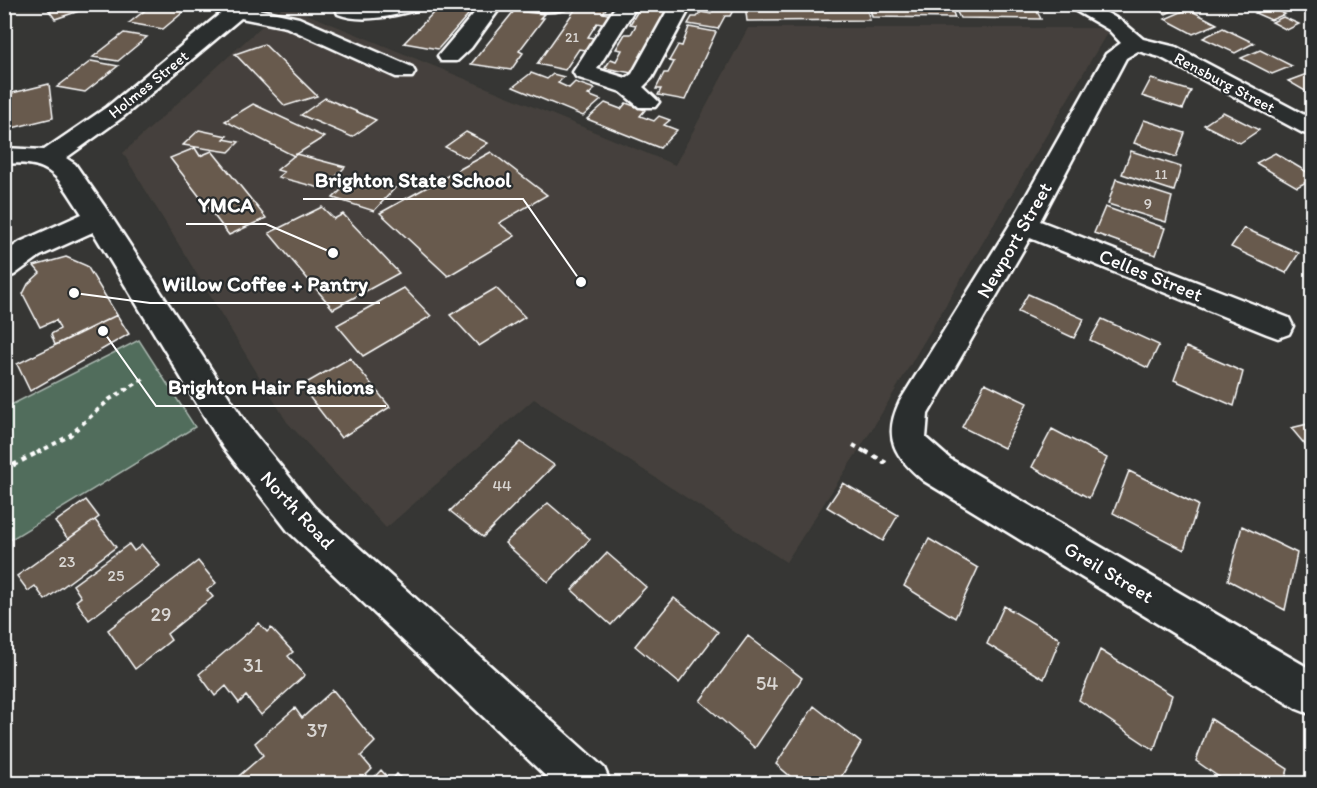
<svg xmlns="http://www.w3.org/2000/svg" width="1317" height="788" font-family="Itim,sans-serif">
	<rect width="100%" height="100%" fill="#363634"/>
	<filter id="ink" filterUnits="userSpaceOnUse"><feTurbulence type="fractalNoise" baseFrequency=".0167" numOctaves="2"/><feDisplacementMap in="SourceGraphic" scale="12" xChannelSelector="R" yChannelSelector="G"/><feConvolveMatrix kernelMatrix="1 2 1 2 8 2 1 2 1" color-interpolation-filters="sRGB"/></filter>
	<g filter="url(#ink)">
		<path fill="#45413c" d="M285,5L675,165L748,28H1110L871,431L786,562L534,399L386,528L287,422L123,153Z"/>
		<path fill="#516d5c" stroke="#a8b6ae" stroke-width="1.5" d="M139,340L195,427L5,543V408Z"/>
		<path fill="#675a4e" stroke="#fff" stroke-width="1.5" d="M64,4H100L55,19L48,9Z
			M153,4H193L163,29L129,23Z
			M459,4L475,7L438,49L404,43L439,7Z
			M579,4H609L603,13L613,15L606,25L597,23L588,37L599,39L590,51L579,49L565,70L537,64Z
			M710,4L736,5L730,16H725L718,29L688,24L692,17H697L701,12L711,14L713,9H708Z
			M745,4L832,7L831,4H851L852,7H866L870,20L747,21Z
			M869,4H950L955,18L872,17Z
			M953,4H1033L1041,19L960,18Z
			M1147,4H1187L1166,14Z
			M648,5L672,8L637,74L605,68L611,59L616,61L622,50L616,49L625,34H631L636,25L630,24L639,9L645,10Z
			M1268,7L1285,14L1271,20L1255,13Z
			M1188,9L1217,24L1193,34L1165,19Z
			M514,11L544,14L540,18H544L519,51L523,53L511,70L471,64Z
			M1283,17L1299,24L1287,30L1272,22Z
			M689,27L716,32L685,100L658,95L661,89H656L664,73H668L674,62L669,61L678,45L682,46Z
			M1223,28L1254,43L1235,53L1203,38Z
			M124,33L147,37L118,61L93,57Z
			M264,44L317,96L285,106L235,54Z
			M1260,50L1292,66L1272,74L1241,58Z
			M91,61L118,66L85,92L57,87Z
			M1312,72V95L1288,81Z
			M531,73L547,79L553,74L564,77L558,83L569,88L575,82L595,89L588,95L601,100L583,116L513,87Z
			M1151,79L1191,91L1183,109L1142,96Z
			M49,84L53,118L4,130V95Z
			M325,98L376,120L352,137L301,115Z
			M605,103L621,109L626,103L645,110L640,116L654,121L659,116L670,120L664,125L677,130L660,148L587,119Z
			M253,104L324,137L294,156L225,121Z
			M1223,112L1259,130L1240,143L1204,125Z
			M1144,120L1185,133L1176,157L1134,143Z
			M199,130L227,136L224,139L239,142L229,152L183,145Z
			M466,132L488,143L467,158L445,147Z
			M195,148L200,156L212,151L266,218L229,235L170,158Z
			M1131,151L1181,167L1174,191L1122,174Z
			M491,152L547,195L499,223L515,236L448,276L380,213Z
			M1275,153L1312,175V179L1297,187L1256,163Z
			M296,154L345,167L324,189L278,177L284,172L277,170Z
			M355,176L395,188L374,211L333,198Z
			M1116,179L1172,197L1166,222L1108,204Z
			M322,207L334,219L343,214L399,273L333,309L269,233Z
			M1105,207L1165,228L1156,255L1094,233Z
			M1244,228L1299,253L1286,273L1231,247Z
			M66,257L87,266L117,315L55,345L51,334L60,329L56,320L40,327L23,294L28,284L40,273L34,266Z
			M404,288L431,316L363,356L337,325Z
			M496,288L525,317L479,346L450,315Z
			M1028,294L1084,319L1074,338L1018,312Z
			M117,315L129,334L30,391L17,364Z
			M1102,319L1159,345L1148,368L1090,340Z
			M1186,347L1243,372L1234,406L1174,380Z
			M350,358L390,407L341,438L301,386Z
			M985,383L1027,403L1004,448L962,427Z
			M1312,423V453L1291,428Z
			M1052,429L1107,458L1089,498L1032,467Z
			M521,442L554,465L483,537L450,511Z
			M1129,471L1198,505L1184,550L1113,513Z
			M843,483L898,515L883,541L827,507Z
			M86,500L99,517L68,539L55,522Z
			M548,503L590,539L548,582L505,543Z
			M95,520L116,547L45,600L35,586L28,591L17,576Z
			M1242,526L1297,553L1285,610L1228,580Z
			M929,539L978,568L955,618L904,586Z
			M129,544L134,551L142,545L160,566L89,620L76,601L81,597L73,585Z
			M607,553L646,587L611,625L572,590Z
			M198,561L216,583L207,590L213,597L167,634L171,640L135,669L108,630Z
			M674,598L718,632L679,683L635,646Z
			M1004,606L1060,639L1044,679L987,644Z
			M259,623L267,632L271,628L293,652L288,656L305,675L261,715L246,696L239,703L226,686L215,696L199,674Z
			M748,636L802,678L755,748L700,701Z
			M1100,650L1172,695L1154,750L1079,700Z
			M333,690L375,742L361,756L372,769L357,784H244L239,776L263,755L255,743L295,708L302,718Z
			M814,706L861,743L837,784H799L776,764Z
			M1211,719L1288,769L1284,784H1229L1196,761Z
			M381,770L391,781L397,774L406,784H368Z"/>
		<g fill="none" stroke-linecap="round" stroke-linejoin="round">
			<g stroke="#fff" stroke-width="5">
				<path id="minor" d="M232,4H255L253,8L299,18L412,67L415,72L412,77H396L286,27L241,18L123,117L66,158L75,164L105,207L248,426L314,507L604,768L611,784H554L288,531L223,447L93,232L40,256L14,275L4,278V253L20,242L82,214C59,179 52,159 4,164V148L44,150L107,107Z
					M334,4L357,7L426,4L423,8C398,15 362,24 338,14Z
					M482,4H503L471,48L457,61H441L438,56Z
					M520,4H568V5L565,9C554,12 528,14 520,4Z
					M617,4H638L597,69L626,78L632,74L671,4H692L652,78L643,87L659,102L655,107H639L621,92L576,77L573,72Z
					M1064,4H1091L1123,22L1143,39L1176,47L1312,119V135L1303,133L1160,57L1138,51L1126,58L1040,221L1289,318L1293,326L1289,334L1278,338L1267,334L1030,238L928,414L926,438L950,459L1312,670V715L1297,709L924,481C895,457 882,438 900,401L1011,223L1106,54L1121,43L1109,30Z"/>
			</g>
			<path stroke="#fff" stroke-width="4" stroke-dasharray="4.5 4.5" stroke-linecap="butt" d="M853,445L867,453
				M37,453L69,436L110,399L147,377"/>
			<path stroke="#fff" stroke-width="4.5" stroke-dasharray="5 5" stroke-linecap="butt" d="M865,451L886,463
				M4,470L40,451"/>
			<use href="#minor" fill="#2a2d2e" fill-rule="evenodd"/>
		</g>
	</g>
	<g text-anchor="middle" stroke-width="4.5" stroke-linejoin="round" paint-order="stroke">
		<g font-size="14" fill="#d9d6d3">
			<text x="572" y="42">21</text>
			<text x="1161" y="179">11</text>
		</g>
		<g font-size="16" fill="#fff" stroke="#2a2d2e">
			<text transform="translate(1225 82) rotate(28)" y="6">Rensburg Street</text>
			<text transform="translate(148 84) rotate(-39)" y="6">Holmes Street</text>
		</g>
		<g font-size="16" fill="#d9d6d3">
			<text x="1148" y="209">9</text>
			<text x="502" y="491">44</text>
			<text x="67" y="567">23</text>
			<text x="116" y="581">25</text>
		</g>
		<g font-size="20" fill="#fff" stroke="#2a2d2e">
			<text transform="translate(1014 240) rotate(-60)" y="7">Newport Street</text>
			<text transform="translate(1151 275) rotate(22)" y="7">Celles Street</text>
			<text transform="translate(298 510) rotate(47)" y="7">North Road</text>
			<text transform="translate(1109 572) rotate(31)" y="7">Greil Street</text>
		</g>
		<g font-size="20" fill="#d9d6d3">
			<text x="161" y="621">29</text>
			<text x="253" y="672">31</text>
			<text x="767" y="690">54</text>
			<text x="317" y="737">37</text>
		</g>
	</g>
	<path fill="none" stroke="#fff" stroke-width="2" d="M581 282L523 199H303M333 253L266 224H186M74 293L150 303H380M103 331L156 406H386"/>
	<g fill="#fff" stroke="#2a2d2e" stroke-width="2">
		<circle cx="581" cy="282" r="6"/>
		<circle cx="333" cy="253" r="6"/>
		<circle cx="74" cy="293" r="6"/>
		<circle cx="103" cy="331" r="6"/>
	</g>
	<g font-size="21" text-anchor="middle" font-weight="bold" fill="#fff" stroke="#2a2d2e" stroke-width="4.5" stroke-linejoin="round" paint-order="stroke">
		<text x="413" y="187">Brighton State School</text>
		<text x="226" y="212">YMCA</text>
		<text x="265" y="291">Willow Coffee + Pantry</text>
		<text x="271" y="394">Brighton Hair Fashions</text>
	</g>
	<rect width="1317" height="788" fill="none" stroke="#2a2d2e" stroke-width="24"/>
	<rect x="12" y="12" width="1293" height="764" fill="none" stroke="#fff" stroke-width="2" filter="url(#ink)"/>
</svg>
